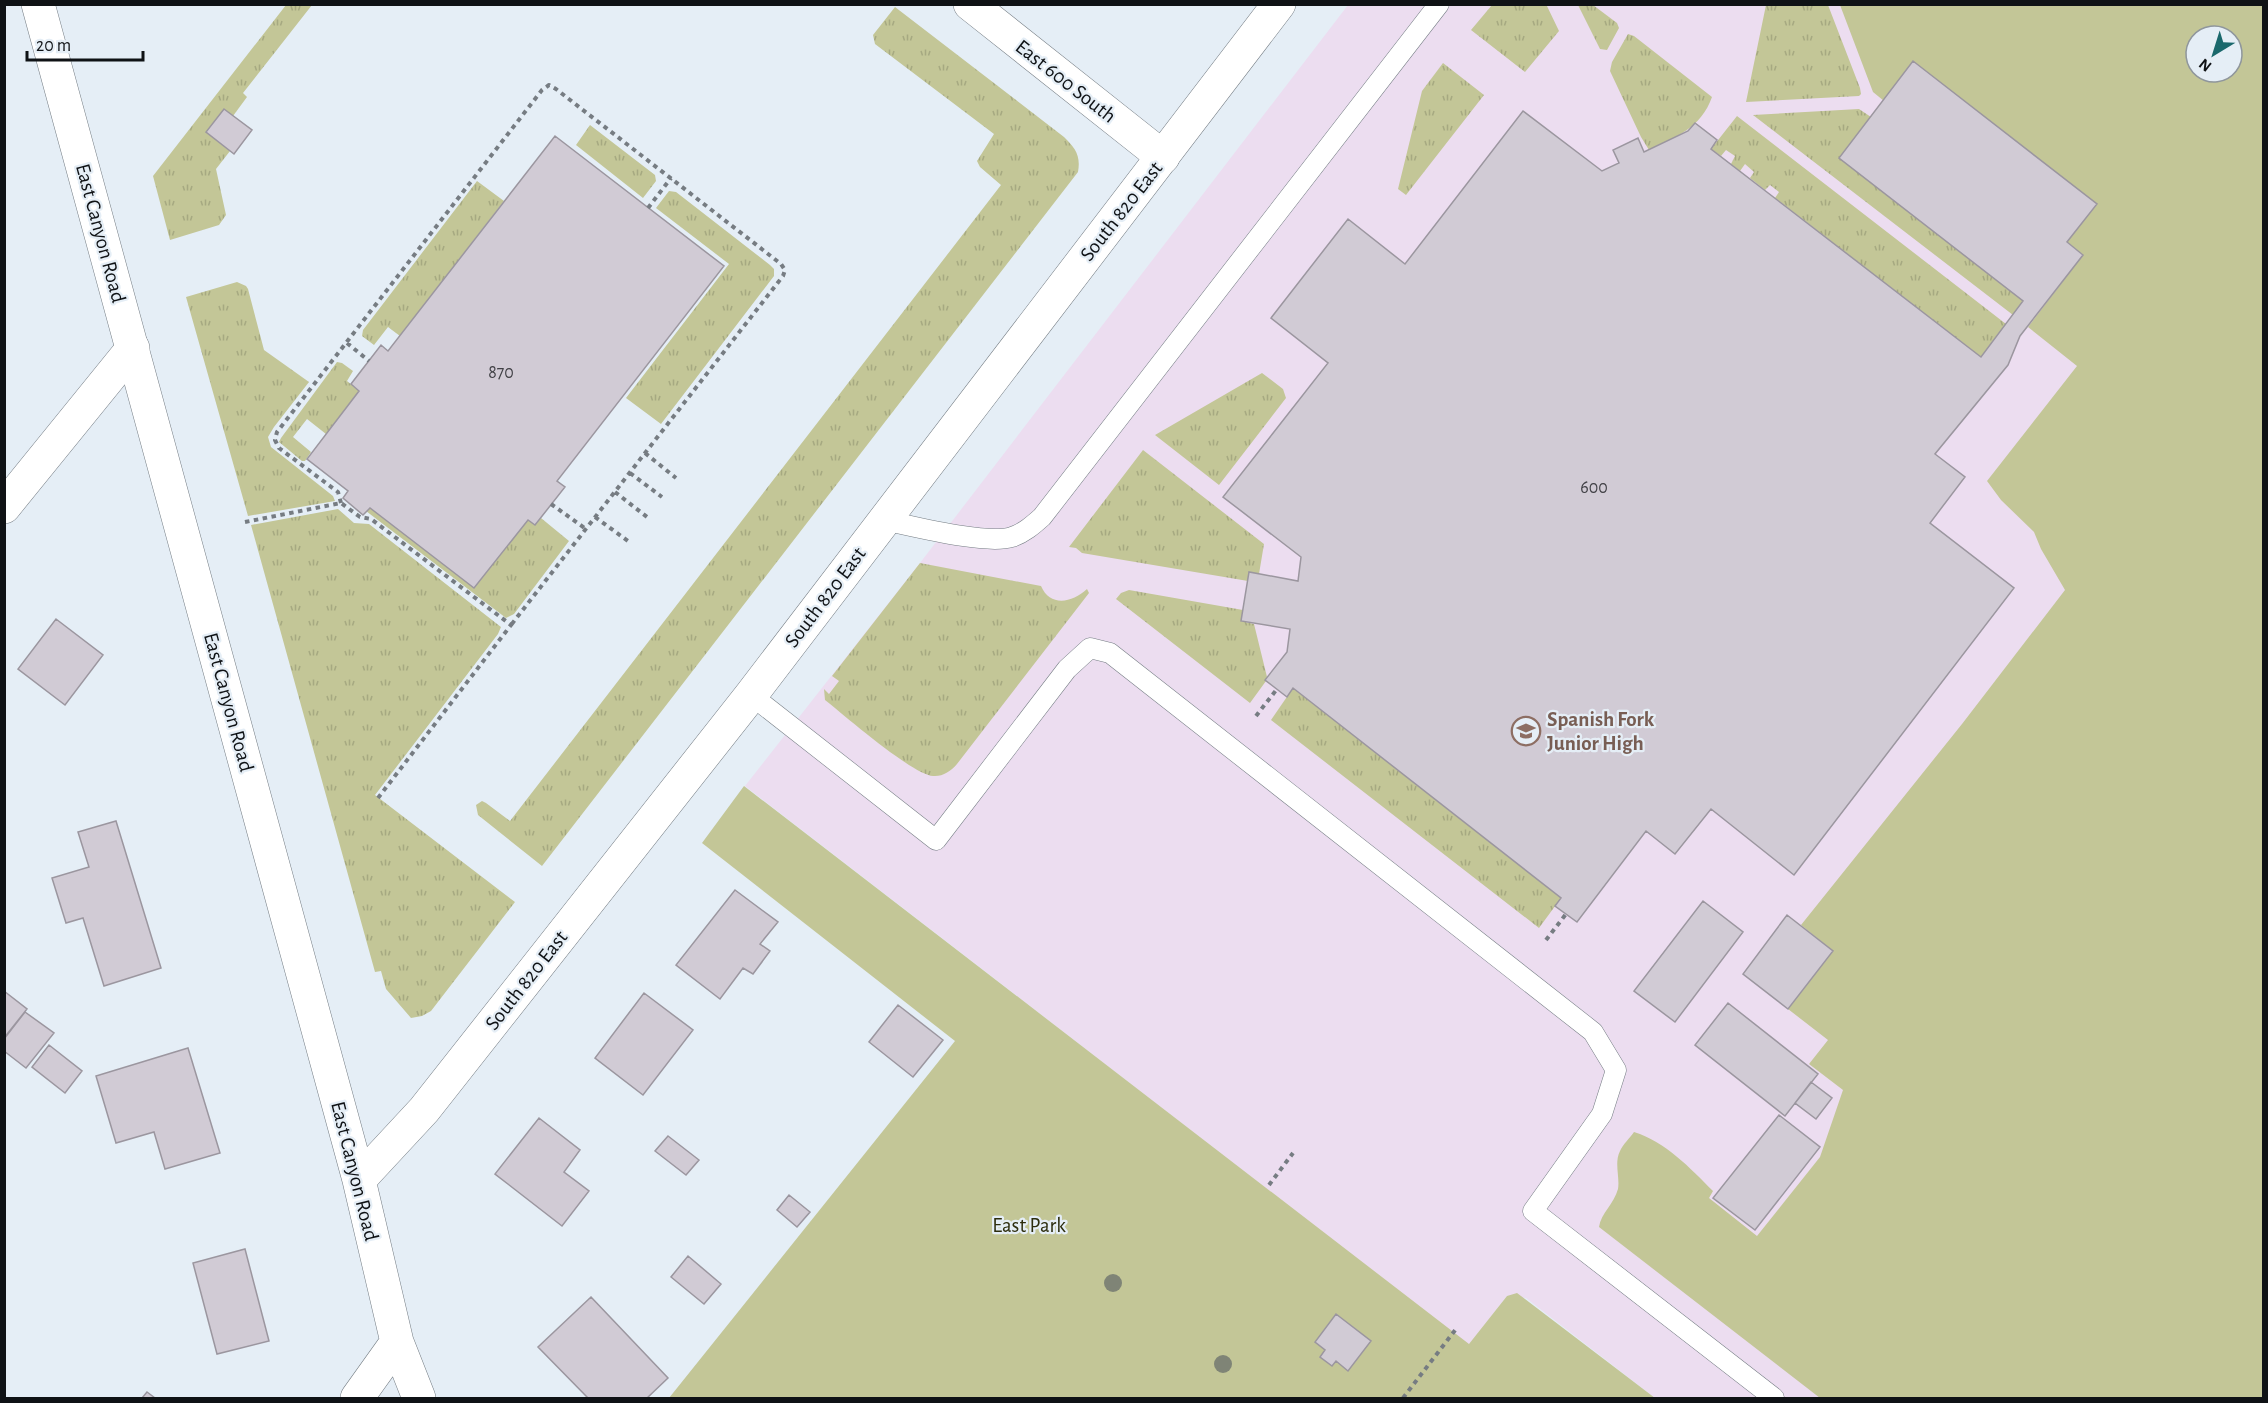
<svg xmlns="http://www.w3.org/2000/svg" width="2268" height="1403" font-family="'Alegreya Sans',sans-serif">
	<defs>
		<pattern id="grass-tufts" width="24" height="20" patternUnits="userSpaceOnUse" patternTransform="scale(1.5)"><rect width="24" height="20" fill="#c3c697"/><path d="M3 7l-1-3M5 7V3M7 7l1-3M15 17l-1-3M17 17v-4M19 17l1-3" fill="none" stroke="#a6a981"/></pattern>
	</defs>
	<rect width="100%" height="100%" fill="#e5eef6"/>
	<path fill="#ecddf0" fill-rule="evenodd" d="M1348,5H2263V1398H1655L1526,1298L1507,1296L1469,1345L745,786L920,563ZM2196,36H2232V72H2196Z"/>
	<path fill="url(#grass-tufts)" d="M1546,4L1559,31L1525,72L1471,30L1492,5Z
		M286,5H312L243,93L247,97L233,116L206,132L230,151L216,169L226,215L219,225L170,240L153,176Z
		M1578,5H1593L1617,23L1619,28L1607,50L1600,49Z
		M1766,5H1828L1860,88L1861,94L1859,96L1746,102Z
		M895,7L1064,137C1075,148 1081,155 1078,172L542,866L478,815L476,805L482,801L486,803L510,821L1001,185L980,167L977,161L994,134L875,44L873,35Z
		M1628,34L1634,36L1712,97C1701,128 1676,137 1649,150L1641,137L1610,71L1612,62Z
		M1443,63L1484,95L1406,195L1398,189L1422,91Z
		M1859,109L1871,117L1840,158L2023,301L2013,315L1753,115Z
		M1737,116L2006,324L1981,357L1775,198L1779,192L1770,185L1765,190L1750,178L1754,172L1745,164L1740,171L1731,164L1735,156L1726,150L1721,156L1711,149Z
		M590,125L655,175L656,181L643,198L576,145Z
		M477,181L504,201L400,336L388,327L374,345L362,336L363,330Z
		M669,191L676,192L770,265L774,269V276L661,424L626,398L729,264L656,208Z
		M237,282L246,286L248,289L264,350L309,382L274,427L268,437L271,447L333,496L335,501L248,516L186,297Z
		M337,362L342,363L353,371L347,381L359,391L326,434L307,419L293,437L311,452L305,461H302L279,442L281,438Z
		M1262,373L1283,389L1286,398L1219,485L1155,435Z
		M1143,450L1264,544L1259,574L1249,572L1248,581L1082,553L1076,548L1069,547Z
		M370,508L474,588L528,520L535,525L541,518L569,541L514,614L506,618L366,511Z
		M338,509L354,523L369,524L501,627L498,634L375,795L515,902L431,1011L422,1016L411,1018L386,989L381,971L375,972L251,525Z
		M920,563L1041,586C1050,607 1072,603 1087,589L1089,593L957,764C951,771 942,777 933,776C913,775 844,715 825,700L824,689L829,694L839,681L832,676Z
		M1129,590L1243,610L1241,621L1254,624L1267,677L1266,681L1250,703L1116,599L1121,593Z
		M1293,688L1561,898L1539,928L1271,720Z"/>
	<path fill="#c3c697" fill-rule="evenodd" d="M1840,5H2263V1398H1820L1599,1227C1601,1213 1614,1204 1618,1189C1620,1177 1614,1163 1620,1151C1623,1144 1630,1138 1634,1132C1666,1142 1690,1168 1713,1191L1709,1198L1757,1236L1820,1157L1843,1090L1809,1064L1828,1040L1788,1009L1833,951L1801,925L1962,724L2065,590L2041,549L2034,532L2001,500L1987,481L2077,366L2028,327L2083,255L2067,242L2097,204L1884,101L1873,92ZM2196,36H2232V72H2196Z
		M744,786L1469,1344L1507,1296L1517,1293L1655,1398H669L955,1041L702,843Z"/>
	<path fill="#d1cbd5" stroke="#9b969f" stroke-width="1.5" d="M1913,61L2097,204L2067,242L2083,255L2020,336L2008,365L1935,454L1965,477L1930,523L2014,588L1794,875L1711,809L1675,854L1646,831L1577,922L1555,906L1561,898L1293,688L1287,697L1265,680L1287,652L1290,629L1241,621L1249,572L1298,581L1301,557L1223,497L1328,363L1271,318L1348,219L1405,264L1523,111L1602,171L1619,163L1613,150L1638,138L1644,152L1688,131L1695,123L1717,140L1711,149L1981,357L2023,301L1839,158Z
		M224,109L252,130L234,154L206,132Z
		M555,136L724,266L557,481L565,487L535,525L528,520L474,588L370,508L363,515L343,498L348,491L307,459L359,391L351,384L381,345L388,351Z
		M56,619L103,655L65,705L18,669Z
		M116,821L161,968L104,986L83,918L66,923L52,878L89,867L78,832Z
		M735,890L778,922L760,944L770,951L753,974L743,968L720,999L676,965Z
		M1703,901L1743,932L1675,1022L1634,991Z
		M1787,915L1833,951L1788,1009L1743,974Z
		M4,991L27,1009L4,1038Z
		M644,993L693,1030L643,1095L595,1058Z
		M1728,1003L1818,1074L1785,1116L1695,1045Z
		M898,1005L943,1040L913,1077L869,1042Z
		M25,1012L54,1033L26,1068L4,1051V1039Z
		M49,1045L82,1071L65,1093L32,1067Z
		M188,1048L220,1153L165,1169L154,1132L116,1143L96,1076Z
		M1811,1082L1832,1098L1816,1119L1795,1103Z
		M1779,1115L1820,1147L1755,1230L1713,1198Z
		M539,1118L580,1150L564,1172L589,1191L562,1226L495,1174Z
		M668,1136L699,1160L686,1175L655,1151Z
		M789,1195L810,1212L797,1227L777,1210Z
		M245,1249L269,1341L217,1354L193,1263Z
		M688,1256L721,1284L704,1304L671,1277Z
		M591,1297L668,1378L647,1398H588L538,1347Z
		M1336,1314L1371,1341L1348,1371L1336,1361L1332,1366L1320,1357L1325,1350L1315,1342Z
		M147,1392L155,1398H142Z"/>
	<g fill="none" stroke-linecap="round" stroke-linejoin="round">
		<g stroke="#757d84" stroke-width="21">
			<path id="lane" d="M883,520C913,526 985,545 1012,537C1024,533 1033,525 1042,517L1439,4
				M751,695L936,840L1067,669L1090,648L1110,653L1593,1032L1616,1070L1602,1114L1533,1211L1774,1398"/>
		</g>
		<g stroke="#757d84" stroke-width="34">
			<path id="street" d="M970,4L1163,157
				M4,507L133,348"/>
		</g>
		<g stroke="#757d84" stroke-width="34">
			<path id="secondary" d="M38,4L359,1180L397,1342L419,1398
				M359,1180L424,1110L751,695L1279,4
				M357,1398L397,1342"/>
		</g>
		<path stroke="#767c82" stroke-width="4" stroke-dasharray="4.5 4.5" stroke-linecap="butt" d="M648,208L671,178
			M347,343L369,361
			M645,453L676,478
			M630,473L662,497
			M615,492L647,517
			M341,503L338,492L279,448L275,440L277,432L542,90L549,85L556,89L781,264L785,270L783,276L511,625
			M551,504L586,529
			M595,517L628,541
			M245,522L341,503L360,517L371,519L511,625L378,798
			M1256,716L1277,689
			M1546,940L1566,914
			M1269,1185L1293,1153
			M1403,1398L1456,1329"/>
		<use href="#lane" stroke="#fff" stroke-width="20"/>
		<use href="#street" stroke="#fff" stroke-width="33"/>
		<use href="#secondary" stroke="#fff" stroke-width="33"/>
	</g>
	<g fill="#7f8476">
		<circle cx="1113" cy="1283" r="9"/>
		<circle cx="1223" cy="1364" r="9"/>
	</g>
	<defs>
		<g id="school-ring" transform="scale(1.5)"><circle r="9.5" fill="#e5eef6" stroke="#8d6e63" stroke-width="1.5"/><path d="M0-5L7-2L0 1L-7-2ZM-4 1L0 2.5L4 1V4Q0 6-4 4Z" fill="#8d6e63"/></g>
	</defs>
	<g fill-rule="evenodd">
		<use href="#school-ring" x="1526" y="731"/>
	</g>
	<g text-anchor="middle" stroke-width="4.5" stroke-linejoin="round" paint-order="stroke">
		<g font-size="18" fill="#404045">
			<text x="501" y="378">870</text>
			<text x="1594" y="493">600</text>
		</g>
		<g font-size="21" fill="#0f1215" stroke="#e5eef6">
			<text transform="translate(1066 81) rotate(38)" y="7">East 600 South</text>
			<text transform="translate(1121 211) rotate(-52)" y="7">South 820 East</text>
			<text transform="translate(101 233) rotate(75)" y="7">East Canyon Road</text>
			<text transform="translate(825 597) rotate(-53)" y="7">South 820 East</text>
			<text transform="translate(229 702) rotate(75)" y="7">East Canyon Road</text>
			<text transform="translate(526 980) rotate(-52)" y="7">South 820 East</text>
			<text transform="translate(355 1171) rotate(76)" y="7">East Canyon Road</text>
		</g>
		<g font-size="21" font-weight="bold" fill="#785e54" stroke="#e5eef6" text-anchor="start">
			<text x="1547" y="726">Spanish Fork<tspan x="1547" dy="24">Junior High</tspan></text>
		</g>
		<g font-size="21" fill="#2c2d0d" stroke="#e5eef6">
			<text x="1029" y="1232">East Park</text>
		</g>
	</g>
	<rect width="2268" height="1403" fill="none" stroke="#0f1215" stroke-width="12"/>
	<g transform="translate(2214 54) rotate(218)"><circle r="28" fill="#e5eef6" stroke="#8f969c" stroke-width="1.5"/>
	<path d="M0-4.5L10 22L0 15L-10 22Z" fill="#1a686c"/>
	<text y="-9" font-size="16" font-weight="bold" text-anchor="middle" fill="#0f1215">N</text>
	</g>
	<path d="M27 51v9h116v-9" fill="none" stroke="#0f1215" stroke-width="3"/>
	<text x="36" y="51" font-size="18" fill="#0f1215" stroke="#e5eef6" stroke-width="4.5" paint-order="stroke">20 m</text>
</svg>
